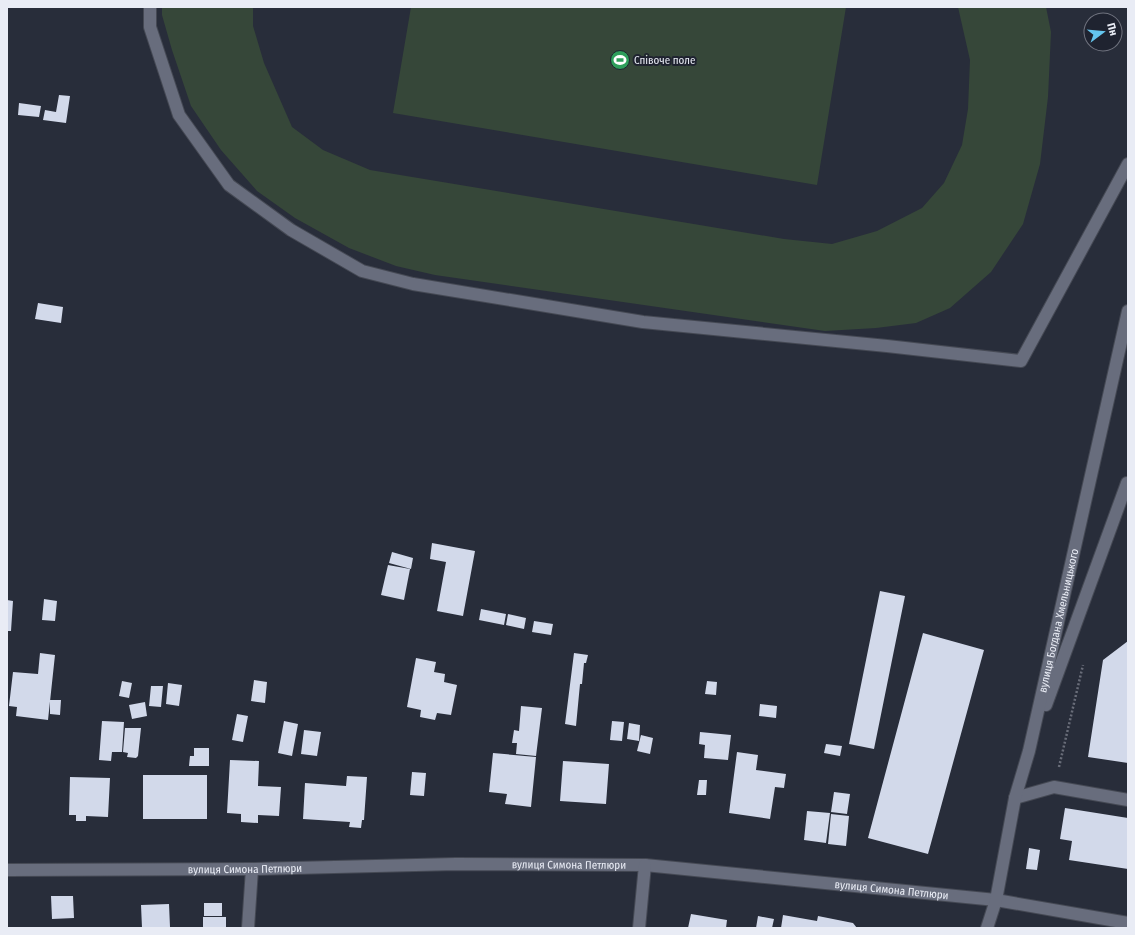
<svg xmlns="http://www.w3.org/2000/svg" width="1135" height="935" font-family="'Fira Sans Condensed',sans-serif">
	<rect width="100%" height="100%" fill="#282d3a"/>
	<path fill="#364739" d="M162,7H253V26L264,63L292,127L323,150L370,170L784,239L832,244L877,231L922,208L944,183L962,145L968,109L970,60L958,7H1046L1051,32L1048,97L1040,164L1023,224L991,272L950,308L916,323L876,328L825,331L435,275L396,266L349,248L295,218L257,191L221,150L191,106L172,50L162,15Z
		M411,7H846L817,185L393,113Z"/>
	<path fill="#d2d9ea" d="M59,95L70,96L66,123L43,120L45,110L56,112Z
		M19,103L41,106L39,117L18,115Z
		M38,303L63,307L61,323L35,319Z
		M432,543L475,551L463,616L437,611L446,562L430,559Z
		M392,552L413,558L411,569L389,563Z
		M388,565L410,569L404,600L381,595Z
		M880,591L905,596L874,749L849,744Z
		M44,599L57,601L55,621L42,620Z
		M7,600L13,601L11,631H7Z
		M481,609L506,614L504,625L479,620Z
		M508,614L526,618L524,629L506,625Z
		M534,621L553,624L551,635L532,632Z
		M923,633L984,650L928,854L868,838Z
		M1128,641V763L1088,757L1103,660Z
		M40,653L55,655L48,720L16,716L17,707L9,706L13,672L38,674Z
		M574,653L588,655L586,663H584L582,684H580L576,726L565,724Z
		M416,658L436,662L434,672L445,674L444,682L457,685L451,715L437,713L435,720L420,717L421,710L407,707Z
		M254,680L267,682L265,703L251,701Z
		M122,681L132,683L129,698L119,696Z
		M707,681L717,682L716,695L705,694Z
		M168,683L182,685L179,706L166,704Z
		M151,686H163L161,707L149,706Z
		M50,700H61L60,715L50,714Z
		M145,702L147,716L132,719L129,705Z
		M760,704L777,706L776,718L759,716Z
		M521,706L542,708L536,756L516,754L517,743H512L514,730L519,731Z
		M237,714L248,716L243,742L232,740Z
		M102,721L124,722L122,752H112L111,761L99,760Z
		M284,721L298,724L292,756L278,753Z
		M612,721L624,722L622,741L610,740Z
		M629,723L640,725L639,741L627,739Z
		M125,728H141L138,756L136,758L127,757L128,753L123,752Z
		M304,730L321,732L317,756L301,754Z
		M700,732L731,735L728,760L704,758L705,745L699,744Z
		M641,735L653,738L650,754L637,751Z
		M826,744L842,746L840,756L824,753Z
		M194,748H209V766H189L190,756H194Z
		M737,752L758,755L756,770L786,774L784,788L775,787L770,819L729,813Z
		M493,753L536,757L531,807L505,804L507,794L489,792Z
		M230,760L259,761L258,786L281,787L279,816L258,815V823L241,822V814L227,813Z
		M563,761L609,764L606,804L560,801Z
		M412,772L426,773L424,796L410,795Z
		M143,775H207V819H143Z
		M347,776L367,777L364,820H362L361,828L349,827L350,822L303,819L305,783L346,786Z
		M70,777L110,778L108,817L86,816V821H76V815H69Z
		M699,780H707L706,795H697Z
		M834,792L850,794L847,814L831,812Z
		M1065,808L1128,818V869L1069,860L1072,841L1060,839Z
		M807,811L830,813L826,843L804,840Z
		M831,814L849,816L846,846L828,844Z
		M1029,848L1040,850L1037,870L1026,869Z
		M51,896H73L74,918L52,919Z
		M204,903H222V916H204Z
		M169,904L170,927L142,928L141,905Z
		M691,914L727,920L726,928H688Z
		M783,915L817,921L818,916L853,923L857,928H781Z
		M758,916L774,919L772,928H756Z
		M203,917H226V928H203Z"/>
	<g fill="none" stroke-linecap="round" stroke-linejoin="round">
		<g stroke="#454954" stroke-width="14">
			<g id="minor">
				<path d="M150,7V27L179,115L229,185L291,230L362,271L413,284L643,322L887,346L1021,361L1128,164"/>
				<path d="M1046,705L1127,483H1128"/>
				<path d="M1015,798L1054,787L1128,800"/>
				<path id="s1" d="M7,870L252,869L456,864L645,865L996,900L1128,923"/>
				<path d="M248,928L252,869"/>
				<path d="M639,928L645,865"/>
				<path id="s2" d="M987,928L996,900L1015,798L1029,751L1128,311"/>
			</g>
		</g>
		<path stroke="#696d79" stroke-width="2.5" stroke-dasharray="2 2" stroke-linecap="butt" d="M1059,767L1083,665"/>
		<use href="#minor" stroke="#686d7d" stroke-width="12"/>
	</g>
	<defs>
		<g id="stadium-disc" transform="scale(1)"><circle r="9.5" fill="#2e9e5b" stroke="#1f2330"/><path d="M0-5a6.5 5 0 1 0 0 10a6.5 5 0 1 0 0-10ZM-3.5-1.8h7v3.6h-7Z" fill="#fff"/></g>
	</defs>
	<g fill-rule="evenodd">
		<use href="#stadium-disc" x="620" y="60"/>
	</g>
	<g text-anchor="middle" stroke-width="4" stroke-linejoin="round" paint-order="stroke">
		<g font-size="11" fill="#e9ecf5" stroke="#1f2330" text-anchor="start">
			<text x="634" y="64">Співоче поле</text>
		</g>
		<g font-size="11" fill="#e9ecf5" stroke="#1f2330">
			<text dy="4" stroke="none"><textPath href="#s2" startOffset="316">вулиця Богдана Хмельницького</textPath></text>
			<text dy="4" stroke="none"><textPath href="#s1" startOffset="562">вулиця Симона Петлюри</textPath></text>
			<text dy="4" stroke="none"><textPath href="#s1" startOffset="238">вулиця Симона Петлюри</textPath></text>
			<text dy="4" stroke="none"><textPath href="#s1" startOffset="886">вулиця Симона Петлюри</textPath></text>
		</g>
	</g>
	<rect width="1135" height="935" fill="none" stroke="#e9ecf5" stroke-width="16"/>
	<g transform="translate(1103 32) rotate(74)"><circle r="19" fill="#1f2330" stroke="#70737f"/>
	<path d="M0-3L7 15L0 10L-7 15Z" fill="#64c5ee"/>
	<text y="-6" font-size="11" font-weight="bold" text-anchor="middle" fill="#e9ecf5">Пн</text>
	</g>
</svg>
